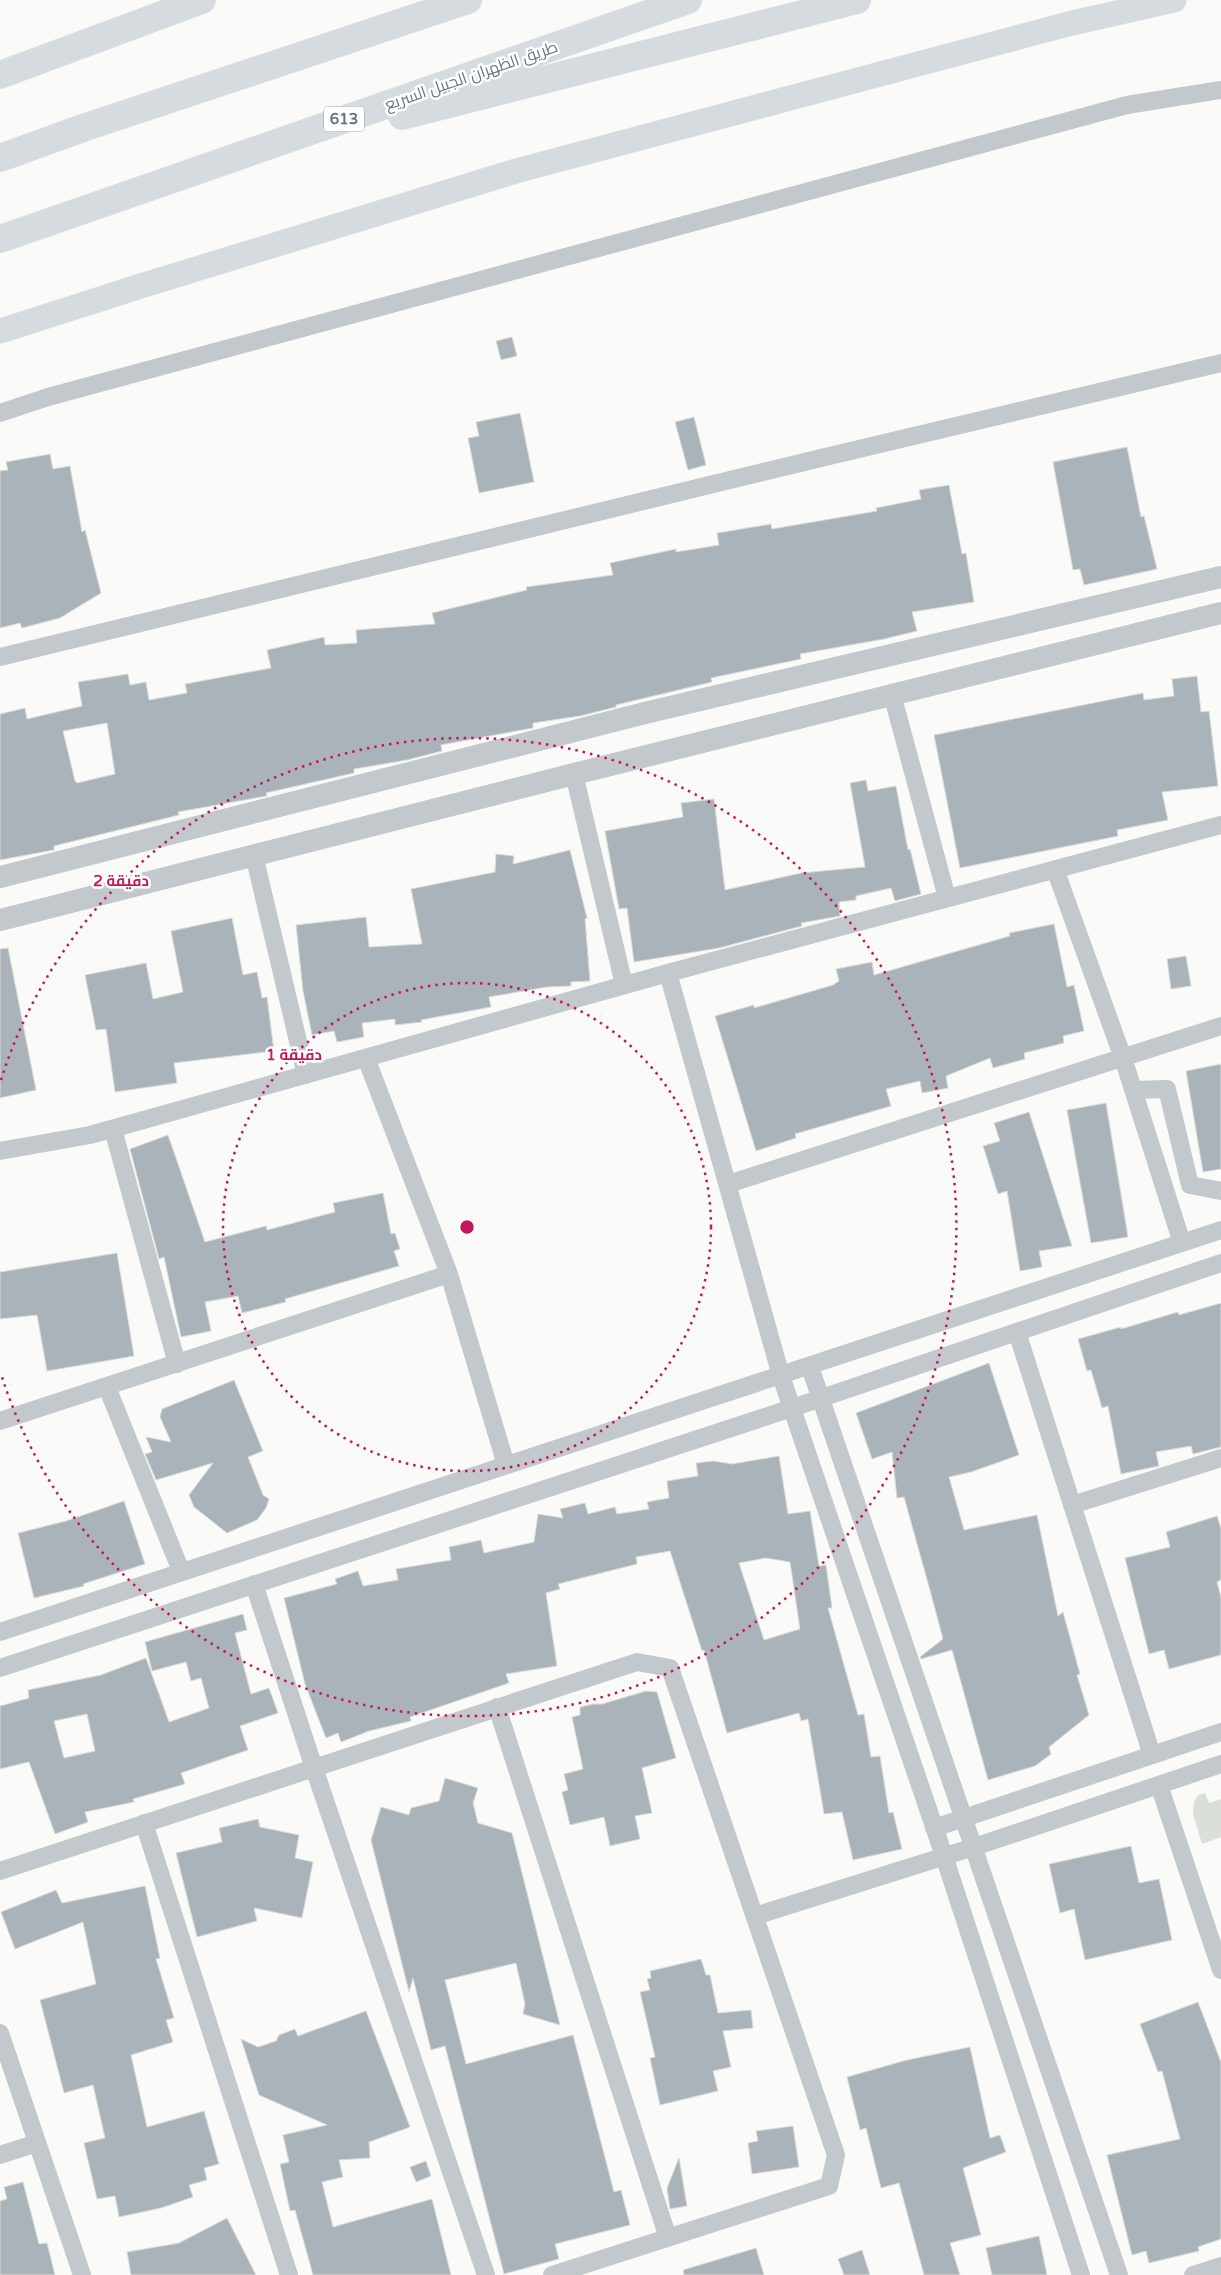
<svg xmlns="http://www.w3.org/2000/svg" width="1221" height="2275" font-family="'Varela Round',Cairo,sans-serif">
	<rect width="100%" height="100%" fill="#fafaf8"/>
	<path fill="#dadfd7" d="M1205,1793L1209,1803L1221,1799V1837L1202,1844L1193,1814L1194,1802L1198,1795Z"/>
	<path fill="#aab3b9" stroke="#dcdcda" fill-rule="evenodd" d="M512,337L517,356L501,360L496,341Z
		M520,413L534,482L479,493L468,438L479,436L476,422Z
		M694,417L706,465L688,470L675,422Z
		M1127,447L1141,517L1144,516L1157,569L1084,585L1080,569L1073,570L1053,462Z
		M50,454L53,469L70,466L82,532L85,530L101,593L60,618L22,628L20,623L0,628V471L8,470L6,462Z
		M949,485L962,554L966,553L974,602L912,612L917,631L884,639L800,654L801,659L711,678L712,682L616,705V707L580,716L533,723V728L441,745L442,751L407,760L354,769V773L266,793L267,796L261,797L178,812L179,815L54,846V850L0,860V714L25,708L27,719L82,706L78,682L128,674L130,685L146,682L149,700L187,693L185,684L271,668L267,650L324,637L325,645L357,643L356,630L435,624L432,613L527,590L526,587L613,575L610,563L676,549V552L719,545L717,533L771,524L772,529L877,511L876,508L921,499L919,490ZM107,723L115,774L77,783L75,781L63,731Z
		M1197,676L1201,712L1209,711L1218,786L1162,792L1168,820L1117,830L1118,836L960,868L934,735L1143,693L1144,700L1174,696L1172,679Z
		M866,780L868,791L896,786L908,850L910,849L921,894L895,901L891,888L856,896V900L839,902L840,916L801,923L802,926L719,948L634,962L627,908L619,909L605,831L683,817L681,803L714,799L725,890L801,873L865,867L850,783Z
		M570,850L587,918L585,919L590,981L571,982V986L547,987L489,997L491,1007L421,1020L422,1022L395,1025V1019L362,1023L364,1037L337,1042L334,1031L312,1035L303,991L296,925L366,917L369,947L422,944L411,889L495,872L496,854L514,856L513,864Z
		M232,918L243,975L257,972L262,998L267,997L274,1051L174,1063L177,1083L115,1092L106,1029L96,1030L85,975L146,963L153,999L183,992L171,931Z
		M1054,924L1067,987L1074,985L1084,1031L1063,1036L1064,1043L1024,1053L1025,1059L993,1068L990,1058L946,1076L948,1088L922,1093L920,1081L886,1089L891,1106L795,1134L796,1138L756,1151L715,1016L754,1005V1008L833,985L839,981L836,969L872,962L874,975L1010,936L1009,933Z
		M8,948L36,1090L0,1098V949Z
		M1186,956L1191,986L1171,989L1167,959Z
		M1221,1064V1169L1203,1172L1186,1071Z
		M1106,1103L1128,1237L1091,1243L1067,1110Z
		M1029,1112L1072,1246L1039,1251L1042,1267L1020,1271L1007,1191L998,1194L983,1146L1000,1141L994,1123Z
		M168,1135L205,1242L266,1226L267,1230L335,1212L333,1203L383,1193L391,1234L395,1233L400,1249L394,1251L399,1266L285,1299L286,1302L242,1313L238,1296L205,1302L211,1331L181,1337L164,1257L159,1259L130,1149Z
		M117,1253L134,1356L47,1371L37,1315L0,1319V1272Z
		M1221,1303V1447L1193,1454L1191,1446L1156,1452L1159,1466L1121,1474L1108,1406L1102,1408L1091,1370L1087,1371L1078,1339L1121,1327V1329L1178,1312L1179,1315Z
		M989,1363L1019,1455L971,1472L949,1477L964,1530L1037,1515L1058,1616L1063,1612L1080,1674L1077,1675L1089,1715L1049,1747L1051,1754L1035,1766L988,1780L952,1650L921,1659L920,1657L943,1639L931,1594L904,1497L897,1498L892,1452L872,1459L856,1413Z
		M234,1380L263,1451L248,1457L263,1495L269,1499L266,1508L257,1520L227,1533L194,1507L189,1495L213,1463L156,1480L145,1454L152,1452L146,1437L171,1442L160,1417L162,1409Z
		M779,1456L788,1514L810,1511L819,1566L826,1565L832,1608H828L858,1715L864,1714L871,1757L880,1756L889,1813L893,1812L902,1849L853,1860L842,1812L824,1814L808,1719L801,1721L799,1713L727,1733L704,1650L702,1651L670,1551L636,1557L637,1564L558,1584L560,1589L546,1593L557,1666L506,1674L509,1683L410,1717L411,1721L369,1731L341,1742L338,1733L326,1738L305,1684L284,1598L337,1584L335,1579L358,1571L363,1586L398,1580L396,1569L451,1560L449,1547L481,1540L484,1553L534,1542L538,1514L563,1518L560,1509L585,1503L588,1514L615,1507L617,1514L649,1509L647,1502L669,1498L667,1481L698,1476L696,1463L713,1461L732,1464ZM766,1558L790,1562L800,1629L764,1640L739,1563Z
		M124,1501L145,1564L83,1584L84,1586L34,1598L18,1533L66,1521Z
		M1217,1516L1221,1528V1580L1217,1582L1221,1597V1655L1169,1669L1164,1650L1149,1654L1125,1558L1170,1547L1166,1532Z
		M243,1614L247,1630L235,1633L251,1694L269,1688L278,1713L240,1726L248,1750L181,1773L185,1784L133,1799L134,1802L85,1812L88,1822L55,1834L29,1762L0,1769V1706L29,1698L28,1690L101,1675L146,1658L169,1722L209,1708L201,1678L191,1681L186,1662L152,1671L145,1642ZM87,1714L95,1751L64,1758L54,1721Z
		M646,1691L657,1692L676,1758L642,1768L652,1813L635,1816L640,1839L610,1846L604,1817L570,1825L562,1792L568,1790L564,1774L583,1769L572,1717L580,1715V1707L593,1704H602Z
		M445,1778L478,1788L473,1803L478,1823L512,1833L560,2025L523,2014L525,2004L516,1963L445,1980L466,2064L573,2035L614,2192L621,2190L630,2225L555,2244L559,2259L504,2274L445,2046L431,2050L413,1978L409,1992L371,1840L381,1807L409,1815L411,1808L439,1801Z
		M258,1819L260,1827L299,1835L295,1858L313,1862L302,1918L254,1908L257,1921L197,1937L176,1853L222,1842L219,1828Z
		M1131,1846L1139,1883L1159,1879L1172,1940L1085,1960L1074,1909L1060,1913L1049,1864Z
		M145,1886L160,1958L156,1959L174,2018L166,2020L173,2042L131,2055L147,2127L204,2111L219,2164L204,2168L207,2180L189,2185L193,2197L161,2208L119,2217L115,2196L97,2199L84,2143L105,2138L93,2085L64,2093L40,2000L96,1984L83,1922L15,1949L1,1912L56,1890L62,1903Z
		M701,1959L706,1975H710L718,2013L751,2010L753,2028L723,2031L731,2067L713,2071L718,2091L660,2105L650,2058L655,2057L640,1992L650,1990L647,1979L651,1978L650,1971Z
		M1198,2002L1221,2062V2239L1198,2247L1199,2251L1149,2263L1146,2251L1132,2255L1107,2155L1180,2139L1162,2071L1158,2072L1140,2024Z
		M366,2011L410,2127L369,2142L370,2158L339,2160L343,2177L322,2182L333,2227L432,2199L451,2275H313L295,2210L290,2211L280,2164L289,2162L283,2135L327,2125L259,2095L241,2039L258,2047L276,2041L279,2035L295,2029L298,2036Z
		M970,2047L990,2138L1000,2135L1006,2152L963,2168L981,2235L950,2243L960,2275H924L899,2183L881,2188L866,2128L860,2130L847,2077L907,2060Z
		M793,2126L799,2167L752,2174L748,2143L758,2141L756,2131Z
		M679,2158L687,2206L670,2209L667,2188Z
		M426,2161L431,2176L416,2182L410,2167Z
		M23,2182L39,2244L47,2243L55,2275H0V2201L7,2199L4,2187Z
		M227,2218L256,2275H131L127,2252L179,2243Z
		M1039,2236L1047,2275H992L986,2248Z
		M756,2248L764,2275H684L683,2270Z
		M862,2250L870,2275H844L838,2259Z"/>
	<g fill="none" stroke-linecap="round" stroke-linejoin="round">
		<path stroke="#c3c8cc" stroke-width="18" d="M0,413L48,397L1127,105L1221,90
			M0,657L821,458L1221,363
			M892,694L947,898
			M574,774L624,985
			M254,855L306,1075
			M1055,869L1123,1058L1182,1243
			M668,973L781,1376L944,1856L1081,2275
			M366,1058L449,1274L506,1465
			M1133,1090L1167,1089L1190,1185L1221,1191
			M113,1129L177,1364
			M0,1151L90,1135L668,973L1221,825
			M728,1184L1221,1026
			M1017,1332L1152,1755
			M810,1367L1119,2275
			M107,1387L181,1571
			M0,1421L449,1274
			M1072,1505L1221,1458
			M254,1584L314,1768L486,2275
			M0,1632L1221,1230
			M0,1668L792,1408L1221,1263
			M497,1707L668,2238
			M1159,1785L1221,1970
			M144,1823L289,2275
			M934,1828L1221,1732
			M0,1871L637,1662L670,1668L836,2155L829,2186L552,2275
			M755,1916L974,1847L1221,1764
			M0,2033L82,2275
			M0,2155L37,2143
			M1193,2275L1221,2266"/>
		<path stroke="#c3c8cc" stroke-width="22" d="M0,877L645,713L1221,577
			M0,920L574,774L1221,613"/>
		<path stroke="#d6dbdf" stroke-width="25" d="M0,331L144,285L516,171L1072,23L1174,0"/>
		<path stroke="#d6dbdf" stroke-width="28" d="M0,75L202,0"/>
		<path stroke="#d6dbdf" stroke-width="28" d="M402,116L857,0
			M0,158L83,128L468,0
			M0,239L688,0"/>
	</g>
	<g fill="none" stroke="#c2185b" stroke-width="2.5" stroke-dasharray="2.5 5">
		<circle cx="467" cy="1227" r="244"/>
		<path d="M1 1080A489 489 0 1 1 1 1374"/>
	</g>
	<g text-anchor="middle" stroke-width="5" stroke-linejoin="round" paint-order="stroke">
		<rect fill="#fff" stroke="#939fa8" stroke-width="1" x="324" y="106.5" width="40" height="25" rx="4"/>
		<g font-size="15" font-weight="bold" fill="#657683">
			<text x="344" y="124">613</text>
		</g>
		<g font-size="16" fill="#657683" stroke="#fff">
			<text transform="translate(471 75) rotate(-19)" y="6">طريق الظهران الجبيل السريع</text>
		</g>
	</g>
	<circle cx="467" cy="1227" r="8" fill="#c2185b" stroke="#fff" stroke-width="2.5"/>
	<g font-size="15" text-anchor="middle" font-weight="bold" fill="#c2185b" stroke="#fff" stroke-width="5" stroke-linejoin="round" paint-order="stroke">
		<text x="121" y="886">2 دقيقة</text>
		<text x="294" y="1060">1 دقيقة</text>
	</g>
</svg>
